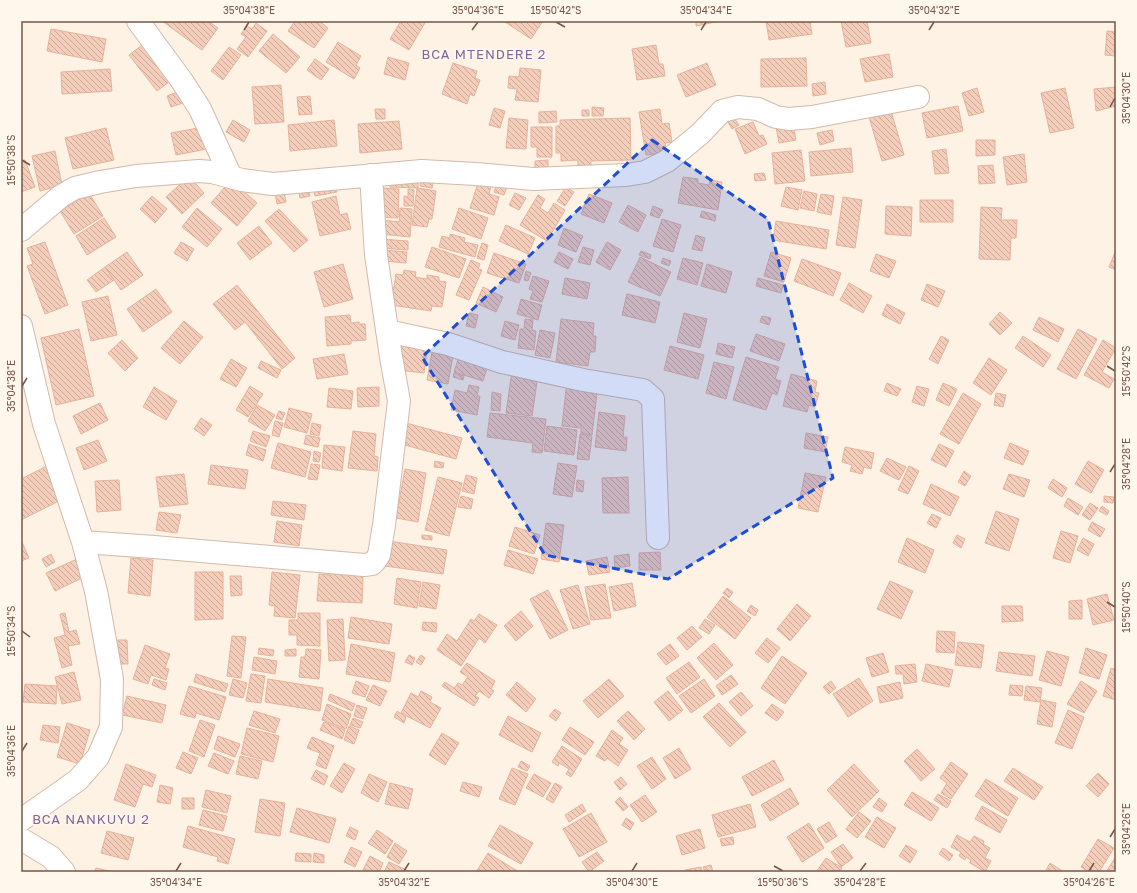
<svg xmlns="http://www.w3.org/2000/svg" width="1137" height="893" font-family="'Golos Text',sans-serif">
	<defs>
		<pattern id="building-back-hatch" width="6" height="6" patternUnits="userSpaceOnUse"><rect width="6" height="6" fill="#f4cdbb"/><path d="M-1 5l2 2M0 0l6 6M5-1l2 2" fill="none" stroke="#caa99a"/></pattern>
	</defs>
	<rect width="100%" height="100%" fill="#fdf2e4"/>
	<path fill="url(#building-back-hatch)" stroke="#e7b29a" d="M162,21H208L218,28L202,50Z
		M295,21H319L328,28L314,48L288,31Z
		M401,21H426L409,50L390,39Z
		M505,21H543L531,39L505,22Z
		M696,21H720L696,26Z
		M766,21H810L812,34L769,40Z
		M841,21H867L871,43L846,47Z
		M256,23L267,31L248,57L237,49L246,37L241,34L247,26L252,29Z
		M51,29L106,39L102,62L47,51Z
		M1107,31L1116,32V56L1105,55Z
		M273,34L300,57L286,73L259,51Z
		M338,42L361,56L356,65L360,68L354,79L326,62Z
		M145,43L173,79L157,91L129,55Z
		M656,45L659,64H663L665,76L637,80L632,49Z
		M229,47L241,55L223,80L211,71Z
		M889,54L893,77L865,82L860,59Z
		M388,57L409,63L405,80L384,74Z
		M806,58L807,86L761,87V59Z
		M315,59L329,69L321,80L307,70Z
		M453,63L477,71L475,78L480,80L474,96L470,94L467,104L442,94Z
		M707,63L716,85L686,97L677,75Z
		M520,68L541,70L538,102L515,100L517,89L508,88L509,76L519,77Z
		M110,69L112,91L62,94L61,72Z
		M825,82L826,94L813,96L812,84Z
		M281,85L284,122L255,124L252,87Z
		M1116,87V106L1096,111L1094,89Z
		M977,88L984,112L969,116L962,93Z
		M1065,88L1074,128L1050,133L1041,93Z
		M185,89L189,101L171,107L167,96Z
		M310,96L312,114L299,115L297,97Z
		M958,106L963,131L927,138L922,113Z
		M592,107L604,108L603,116H592Z
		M494,108L505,111L500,128L489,125Z
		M375,109H385V119H376Z
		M660,109L662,124L669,123L672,142L665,143L667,152L646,155L639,112Z
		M582,110H589V116H582Z
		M556,111L557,122L539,123V112Z
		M891,111L904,155L882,161L869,117Z
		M509,118L528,120L526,149L506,148Z
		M630,118L631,160L591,161V165L578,166V160L561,161V153H556V126H560V120Z
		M734,118L739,125L732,129L728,122Z
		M233,120L250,130L244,142L226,132Z
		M334,120L337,146L290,151L288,125Z
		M399,121L402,149L360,153L358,124Z
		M753,122L759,136L763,135L767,144L745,154L735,129Z
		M793,124L796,140L779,143L776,127Z
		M203,127L207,149L176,155L171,133Z
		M531,127H552V157H537V147H531Z
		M106,128L114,160L73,169L65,138Z
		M832,130L834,141L820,145L817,133Z
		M976,140H995V155L976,156Z
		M851,148L853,172L811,176L809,152Z
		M946,149L949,173L935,174L932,151Z
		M801,150L805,181L775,184L772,153Z
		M55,151L62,185L40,191L32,156Z
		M1024,154L1027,182L1007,185L1003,157Z
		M25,160L35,187L21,192V161Z
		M548,160V167L535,168V161Z
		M993,165L995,183L979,184L978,166Z
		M764,173L766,180L755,181L754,174Z
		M189,176L204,193L182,214L166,197Z
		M390,177H418V188L390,187Z
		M683,177L698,179V183L709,185L710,180L722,182L718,210L678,203Z
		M231,180L257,203L237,226L211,203Z
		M421,180L433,183L432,188L420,186Z
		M335,183L337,192L315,196L313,187Z
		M478,183L491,186L489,194L499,197L494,215L470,208Z
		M497,184L507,187L504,195L494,192Z
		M283,186L286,202L277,204L274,187Z
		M566,187L574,192L565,206L557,201Z
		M786,187L802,190L798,210L781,206Z
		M382,188L399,189L398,218L380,217Z
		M417,188L436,191L432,219H429L427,227L412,225Z
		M308,189L310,196L300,198L299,191Z
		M408,189L414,190L413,206H404V196L408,197Z
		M804,191L817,194L814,211L800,208Z
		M89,193L103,216L74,234L60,211Z
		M515,193L526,198L519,210L509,205Z
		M589,194L612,203L604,223L581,214Z
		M821,194L834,196L831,215L817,212Z
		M538,195L545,199L540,208L548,213L554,203L565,210L547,241L520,225Z
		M152,196L167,209L155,223L140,209Z
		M336,196L340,215L347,213L351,229L320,236L312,202Z
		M843,197L862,200L855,248L836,245Z
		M920,200H953V222H920Z
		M628,205L646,215L638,232L619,222Z
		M653,206L663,210L659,218L650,215Z
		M886,206L912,207L911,236L885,234Z
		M981,207L1002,208L1001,220H1017L1016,238H1011L1010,260L979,259Z
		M197,208L222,229L207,247L182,227Z
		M400,208L412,209L410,237L380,234L381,220L399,222Z
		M459,208L488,218L481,239L452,229Z
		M279,209L308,240L294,252L265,221Z
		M702,211L716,215L715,221L700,217Z
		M104,218L116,237L87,255L76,236Z
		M662,219L681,225L673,252L653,246Z
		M776,221L829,230L826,249L773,240Z
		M506,225L535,238L528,254L499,241Z
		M259,226L272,243L250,260L237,243Z
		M564,228L583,236L576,252L558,245Z
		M450,234L465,238L464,242L478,245L475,257L439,247L442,236L450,238Z
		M696,235L705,238L702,251L692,249Z
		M381,239L408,241V250L380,248Z
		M45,242L68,305L45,314L27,266L33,264L27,248Z
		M181,242L194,249L187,261L174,253Z
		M607,242L621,250L610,270L596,262Z
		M482,243L488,245L484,260L477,258Z
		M432,247L466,259L459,278L425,267Z
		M583,247L594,250L590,265L578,262Z
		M384,250L407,252L406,263L383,261Z
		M1116,250V270L1109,267Z
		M641,251L651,255L650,259L639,255Z
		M127,252L143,275L121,290L105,267Z
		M559,252L573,259L568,269L554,262Z
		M771,252L791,258L784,282L764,276Z
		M494,253L526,264L519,283L487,273Z
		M876,254L896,261L889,278L870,271Z
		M640,257L671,272L660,296L628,282Z
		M663,258L671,261L669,266L661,263Z
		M683,258L703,263L697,285L677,279Z
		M802,259L841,273L833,296L794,281Z
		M471,260L480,264L478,269L482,270L469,300L456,295Z
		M343,264L353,299L324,307L314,272Z
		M707,264L732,272L726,293L701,286Z
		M105,267L114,280L96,292L87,280Z
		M404,270L416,272L415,277L427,279V275L439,277V281L446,282L442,307L432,306L431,311L391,305L396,274L403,275Z
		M526,271L531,273L528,281L524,280Z
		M533,276L549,281L542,302L530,299L533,291L529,289Z
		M565,278L590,283L587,299L562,294Z
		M758,278L783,285L781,293L756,286Z
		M849,283L872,296L863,313L840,300Z
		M927,284L945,291L938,307L921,300Z
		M237,285L295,358L282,369L245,322L235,330L213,304Z
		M483,287L503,297L496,312L476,303Z
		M156,289L172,312L143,332L127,309Z
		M627,294L660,302L655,323L622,315Z
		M108,296L117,335L91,341L82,302Z
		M521,299L542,305L538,320L517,314Z
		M887,304L905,313L900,324L882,315Z
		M1000,312L1012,323L1000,335L989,324Z
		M469,313L478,315L475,328L466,326Z
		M684,313L707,319L700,348L677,342Z
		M350,315L351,323L359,322V324H365L366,340L351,341V344L327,346L325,317Z
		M762,316L771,318L769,325L760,322Z
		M1039,317L1064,329L1058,342L1033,330Z
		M525,319L533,320L532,330L536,331L534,350L518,348L520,329H524Z
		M561,319L594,323L593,336H596L595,352H590L588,366L556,362Z
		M184,321L203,337L180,364L161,348Z
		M505,321L519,325L515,340L501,336Z
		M79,329L94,396L56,405L41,338Z
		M1078,329L1097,339L1076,379L1057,369Z
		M540,330L555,333L550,358L535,355Z
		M756,334L785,344L779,361L750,351Z
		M941,336L949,340L938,364L929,359Z
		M1023,336L1051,355L1043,367L1015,348Z
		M403,339L428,343L424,373L398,370Z
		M122,340L138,358L125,371L108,353Z
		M1103,340L1116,348L1102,372L1114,379L1109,388L1084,375Z
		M718,343L735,347L732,358L716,354Z
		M670,346L704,355L698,379L664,370Z
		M433,347L454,350L448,384L427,380Z
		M460,353L489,362L483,381L454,372Z
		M344,354L348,374L317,379L313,359Z
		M746,357L779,367L775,379L781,381L777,395L772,393L766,410L733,400Z
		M989,358L1007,370L991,395L973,383Z
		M231,359L247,368L236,387L220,379Z
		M261,361L281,370L277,378L258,368Z
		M714,362L734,367L726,399L706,393Z
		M512,371L538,375L532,416L506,413Z
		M454,373L464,376L463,380L453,377Z
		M791,374L817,381L815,392L819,393L815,407L809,405L807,412L783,406Z
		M567,381L598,385L592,435L581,433V428L562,426Z
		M887,383L901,389L897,396L884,391Z
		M943,383L957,389L949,406L936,400Z
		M469,385L479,387L477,396H480L477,415L451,410L455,390L467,393Z
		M250,386L263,394L248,417L236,410Z
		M917,386L929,389L924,406L912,402Z
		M154,387L177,401L166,420L143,407Z
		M379,387V406L358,407L357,388Z
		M329,388L353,391L351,409L327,407Z
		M492,392L501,394L500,411L491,410Z
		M963,393L981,404L959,444L940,434Z
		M996,393L1006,395L1003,407L994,405Z
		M100,403L108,420L81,434L73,416Z
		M257,405L275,415L265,431L248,421Z
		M289,408L312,414L307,433L284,427Z
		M279,411L285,413L282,420L276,418Z
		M599,412L625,416L623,437H627L626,451L595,447Z
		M490,413L546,419L542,453L532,452L533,443L487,437Z
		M201,418L212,425L204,436L194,429Z
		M275,421L283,423L279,437L272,435Z
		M312,423L321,425L319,436L310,434Z
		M406,423L462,438L456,459L401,444Z
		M547,426L577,430L574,455L544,451Z
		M253,431L270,436L266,447L250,441Z
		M353,431L376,434L374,456L378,457L377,471L348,468Z
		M806,433L828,437L825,452L804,448Z
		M580,434L592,436L589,460L577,459Z
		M306,435L320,438L318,447L304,444Z
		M98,440L107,461L84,470L76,448Z
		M278,443L311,452L305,477L271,468Z
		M1010,443L1029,451L1023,465L1004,458Z
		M249,444L266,450L263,461L246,455Z
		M939,444L954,451L946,467L931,460Z
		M324,445L345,447L342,471L322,468Z
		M845,447L874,453L871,469L864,467L862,474L850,471L852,465L842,462Z
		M314,451L321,453L319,462L313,461Z
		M887,458L906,467L899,480L880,471Z
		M435,461L444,463L443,468L434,467Z
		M1088,461L1104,470L1091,493L1075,484Z
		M558,463L577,466L572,497L553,494Z
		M311,464L320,465L317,480L308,479Z
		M211,465L248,470L245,489L208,484Z
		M47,466L63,499L21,520V479Z
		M909,466L919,471L908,494L898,490Z
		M405,469L426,473L418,522L396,518Z
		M964,471L971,476L965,486L958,482Z
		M805,473L826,477L818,512L798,508Z
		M184,474L188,504L160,507L156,477Z
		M1009,474L1030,480L1024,497L1003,489Z
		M466,475L477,478L474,494L462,491Z
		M438,477L462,483L449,536L425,530Z
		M628,477L629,513H603L602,478Z
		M1053,479L1067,488L1062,497L1048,488Z
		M119,480L121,510L97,512L95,481Z
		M577,480L584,481L583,492L576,491Z
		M931,484L959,497L950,516L923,504Z
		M461,496L473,499L471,509L458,507Z
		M1104,496L1114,497L1113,503L1104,502Z
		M1068,498L1083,507L1078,515L1064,506Z
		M273,501L306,505L304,520L271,515Z
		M1090,503L1098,508L1090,520L1082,515Z
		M1102,506L1109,511L1107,515L1099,511Z
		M996,511L1019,519L1009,551L985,543Z
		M159,512L181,515L177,533L156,530Z
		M932,514L941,518L936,528L927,523Z
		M277,521L302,525L299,546L274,542Z
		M1092,522L1105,529L1100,537L1088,530Z
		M546,523L564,525L559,562L541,559Z
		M515,527L540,535L534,554L509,546Z
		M1061,531L1078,536L1070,563L1053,558Z
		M422,535L432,536V540L422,539Z
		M957,535L965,539L961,548L953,543Z
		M907,538L934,550L925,573L898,562Z
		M1083,538L1094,544L1088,556L1077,550Z
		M21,540L29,558L21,561Z
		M389,541L447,550L443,574L385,566Z
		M508,550L538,559L533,574L504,565Z
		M660,552L661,570H639V553Z
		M51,554L55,562L46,567L42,559Z
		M629,554L630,566L615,568L614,556Z
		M607,557L610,572L589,575L586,561Z
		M131,558L153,560L150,596L128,593Z
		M77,559L86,576L55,591L46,573Z
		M333,571L363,575L362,603L317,601L319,574L332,575Z
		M195,572H223V619L195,620Z
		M272,572L300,575L295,618L274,616L275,606L269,605Z
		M230,576H241L242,595L231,596Z
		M397,578L421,582L417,608L394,604Z
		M890,581L913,591L901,619L877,609Z
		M423,582L440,585L436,609L419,606Z
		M632,583L636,606L614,611L609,587Z
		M605,584L611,618L591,620L585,587Z
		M578,585L590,624L573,629L560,590Z
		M727,588L733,592L729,598L723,593Z
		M548,590L568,630L550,639L530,599Z
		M1107,594L1114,620L1093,625L1087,599Z
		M723,596L751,618L735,639L707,617Z
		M1082,600V619H1069V601Z
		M797,604L811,616L790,641L777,629Z
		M751,605L758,610L755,616L747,611Z
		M1002,606H1022L1023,621L1002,622Z
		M521,611L533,626L516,641L504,626Z
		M65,613L69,632L76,630L80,644L68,646L72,665L62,668L54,638L65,635L60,614Z
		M298,613H320V646L297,645V635H289V620H298Z
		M479,614L497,625L485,643L479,638L461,666L437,650L447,634L457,641L471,619L474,621Z
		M351,617L392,624L389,644L348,638Z
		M343,619L345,660L329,661L327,620Z
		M705,619L715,625L709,634L699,628Z
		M423,622L437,623L436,632L422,630Z
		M692,626L702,637L687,650L677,638Z
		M937,631L955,632L954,653L936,652Z
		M232,636L246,637L241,678L227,676Z
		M767,638L780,648L768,663L755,653Z
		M118,640H127L128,664H118Z
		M958,642L984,645L981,668L955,665Z
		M714,643L733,665L716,680L697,658Z
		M351,644L395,653L390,682L346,674Z
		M670,644L679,656L666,665L657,654Z
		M145,645L170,654L165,668L169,669L166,680L151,675L148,684L133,679Z
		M259,648L274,650L273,656L258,654Z
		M1086,648L1107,655L1099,679L1079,673Z
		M296,649V656H285V650Z
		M306,649L321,650L319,679L299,677L301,657H305Z
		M1047,651L1069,657L1061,686L1039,680Z
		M999,652L1035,656L1032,676L996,671Z
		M883,653L889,672L872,677L866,658Z
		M409,655L415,658L412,665L405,662Z
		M421,655L425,658L421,665L416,662Z
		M782,656L807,673L785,704L761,688Z
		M254,657L277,661L275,674L252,670Z
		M689,662L700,677L677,694L666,678Z
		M467,663L495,681L491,689L494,691L489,698L479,691L475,696L479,698L474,706L442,686L445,682L454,688L458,683L462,685L468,677L460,672Z
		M915,664L917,682L904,684L903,674H896L895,666Z
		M926,664L953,670L949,687L922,681Z
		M1111,668L1116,670V700L1103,696Z
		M74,672L81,700L62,704L55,677Z
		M196,674L228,684L225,692L194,682Z
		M251,674L265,676L261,703L246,701Z
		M731,675L738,684L722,695L716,686Z
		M859,678L873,701L848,717L833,694Z
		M154,679L167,683L165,690L152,685Z
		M233,679L247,683L243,698L229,695Z
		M268,679L323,688L320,711L265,702Z
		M609,679L624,696L598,718L583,701Z
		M704,679L715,696L691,713L679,696Z
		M356,681L369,686L365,697L352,693Z
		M831,681L836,688L829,694L823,687Z
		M1081,681L1097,691L1084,713L1067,704Z
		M517,682L536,699L526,712L506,695Z
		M900,682L903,698L880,703L877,687Z
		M25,684L57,686L56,704L23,702Z
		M373,685L387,691L380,706L366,700Z
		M1010,685L1023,686L1022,696L1009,695Z
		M189,686L226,697L219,720L196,713L195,718L180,714Z
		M1026,686L1042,688L1040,702L1024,700Z
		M421,691L432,697L430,702L441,708L430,728L401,713L411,693L418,697Z
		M668,691L683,710L669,721L654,702Z
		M741,692L753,706L741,716L729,702Z
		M330,694L355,704L352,711L328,700Z
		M127,696L166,705L162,723L122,715Z
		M1041,700L1056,703L1052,727L1037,724Z
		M719,703L746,732L730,747L703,717Z
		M327,704L351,714L346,729L322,720Z
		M772,704L784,712L777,721L765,713Z
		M357,705L367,708L363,719L354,716Z
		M555,709L561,713L556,721L549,716Z
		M1068,710L1084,717L1072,749L1055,743Z
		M254,711L280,719L275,733L249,725Z
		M397,711L406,717L404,723L394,717Z
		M628,711L645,729L634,740L617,721Z
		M508,716L541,733L532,752L499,735Z
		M353,718L363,722L360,728L350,725Z
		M200,720L215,725L204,757L189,751Z
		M324,722L345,730L342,739L320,730Z
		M67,723L90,730L80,764L57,757Z
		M43,725L60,727L58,743L40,740Z
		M349,726L359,730L354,744L344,740Z
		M570,727L594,742L585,755L562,740Z
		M247,728L279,736L273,762L241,754Z
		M612,730L623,738L619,744L628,750L618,766L607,758L605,761L596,756Z
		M442,733L459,743L445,765L429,755Z
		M218,736L240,744L235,757L214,749Z
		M312,737L334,746L326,769L316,765L320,753L307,748Z
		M562,746L582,759L571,777L566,774L569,769L559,763L558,766L552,762Z
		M679,748L691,769L675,779L663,758Z
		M917,749L935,769L921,781L904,761Z
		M183,752L198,758L191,774L176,768Z
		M214,753L234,761L228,774L208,766Z
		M240,756L262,761L258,779L236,774Z
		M652,757L666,779L652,789L637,766Z
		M774,760L784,780L752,796L742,777Z
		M521,761L530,766L527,771L518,767Z
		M951,762L968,774L951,799L941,793L947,783L940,778Z
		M344,763L355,769L342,793L330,786Z
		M126,764L156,775L152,787L143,784L135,807L114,800Z
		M854,764L879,791L852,817L827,790Z
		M512,768L528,774L515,805L499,799Z
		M1013,768L1043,787L1034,800L1004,781Z
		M316,770L328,776L324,785L311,779Z
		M1098,773L1109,784L1098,797L1086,786Z
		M369,774L387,782L378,802L361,793Z
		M534,774L551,783L543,797L526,788Z
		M621,777L627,784L620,790L614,782Z
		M986,779L1018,798L1008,816L975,796Z
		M463,782L482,787L479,797L460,791Z
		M390,783L413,789L408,809L385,804Z
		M555,783L562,787L553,803L546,799Z
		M160,785L173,788L170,804L157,802Z
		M790,788L799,804L770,821L761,805Z
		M206,790L231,796L227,813L202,807Z
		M912,792L939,808L931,821L904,805Z
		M938,794L951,801L947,808L934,800Z
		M645,795L657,812L642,822L630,805Z
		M620,797L628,807L623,811L615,802Z
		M182,798H194V809H182Z
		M879,798L887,804L882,812L873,807Z
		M260,799L285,803L280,836L255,832Z
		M582,804L586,811L569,822L565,815Z
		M750,804L756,827L718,837L712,815Z
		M982,806L1007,820L1000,833L975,819Z
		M297,808L336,819L329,843L290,832Z
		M203,810L227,816L223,831L199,825Z
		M859,812L871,821L857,838L846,829Z
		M591,813L607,842L579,857L563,829Z
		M877,817L896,828L884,848L865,837Z
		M626,818L634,823L630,830L622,825Z
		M829,822L837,836L826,843L817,829Z
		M809,823L824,848L802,862L787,837Z
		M500,825L533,843L521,864L488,846Z
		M188,826L235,839L228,864L217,861L218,857L183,847Z
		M350,827L358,831L355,840L346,836Z
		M700,829L705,848L682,855L676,836Z
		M377,830L393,841L385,854L368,843Z
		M107,831L134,838L128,860L101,853Z
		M957,835L970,842L974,836L984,841L983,844L990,848L985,858L991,861L985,872L970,863L971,860L966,857L965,860L959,856L961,852L951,847Z
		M733,837L734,844L722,846L720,839Z
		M1098,839L1114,848L1099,872H1089L1081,867Z
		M395,843L407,851L399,864L387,857Z
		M843,844L853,858L841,867L831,852Z
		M906,845L917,851L910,863L899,856Z
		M351,847L362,852L355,867L344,862Z
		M943,848L953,855L949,861L939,854Z
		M597,852L604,861L589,872L582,862Z
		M296,853L311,854V862L295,861Z
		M314,853L324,855V863L313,862Z
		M488,853L519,872H476Z
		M370,856L383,863L379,872H367L363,870Z
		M826,858L842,868L839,872H816Z
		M1115,858L1116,859V872H1106Z
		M389,862L411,872H384Z
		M1050,863L1064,872H1045Z
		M711,865L713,872H705L703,867Z
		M701,867L702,872H686L685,870Z
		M96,868L114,872H94Z"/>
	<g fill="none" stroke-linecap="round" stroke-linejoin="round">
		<g stroke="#d1baac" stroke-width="24">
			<path id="minor" d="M138,21L182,81L200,109L231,177
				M21,230L61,196L75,188L100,182L136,176L199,171L212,172L242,180L273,184L422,171L476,174L533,179L626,175L645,172L667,161L700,134L722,111L738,107L758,109L776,117L789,119L812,117L918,97
				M21,326L44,424L83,542L96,591L112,679L111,727L98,757L78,780L21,820
				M387,331L448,344L502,362L583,380L643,390L653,399L658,538
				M83,542L154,547L364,565L372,564L375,561L379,555L384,525L399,401L391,357L376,255L371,175
				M21,839L51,857L64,872"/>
		</g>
		<use href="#minor" stroke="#fff" stroke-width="22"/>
	</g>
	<path fill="#1d4ed8" fill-opacity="0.2" stroke="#1d4ed8" stroke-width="3" stroke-dasharray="8 5" stroke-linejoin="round" d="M652,140L768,219L833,478L668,579L545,555L422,357Z"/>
	<path fill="none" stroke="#775648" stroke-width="1.5" d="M556,22L565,27M244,30L249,22M472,30L478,22M701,30L706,22M929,30L934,22M1110,107L1115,98M22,160L30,165M1107,366L1115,371M22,386L27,378M1110,472L1115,464M1107,602L1115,607M22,631L30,637M22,751L27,743M1110,837L1115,829M774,866L783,871M176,871L181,863M404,871L409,863M632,871L637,863M860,871L866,863M1089,871L1094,863"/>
	<g text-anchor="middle" stroke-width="3.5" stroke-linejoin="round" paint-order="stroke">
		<g font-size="13" letter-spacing="1" fill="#84649b" stroke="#fff6ec">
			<text x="484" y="59">BCA MTENDERE 2</text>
			<text x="91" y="824">BCA NANKUYU 2</text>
		</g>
	</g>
	<rect width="1137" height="893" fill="none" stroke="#fff6ec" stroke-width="44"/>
	<rect x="22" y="22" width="1093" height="849" fill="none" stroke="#775648" stroke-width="1.5"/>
	<g font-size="10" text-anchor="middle" fill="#775648">
		<text x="249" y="14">35°04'38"E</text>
		<text x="478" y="14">35°04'36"E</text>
		<text x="556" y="14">15°50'42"S</text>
		<text x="706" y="14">35°04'34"E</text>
		<text x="934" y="14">35°04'32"E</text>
		<text transform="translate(1126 98) rotate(-90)" y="4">35°04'30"E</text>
		<text transform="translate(11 160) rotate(-90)" y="4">15°50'38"S</text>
		<text transform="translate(1126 371) rotate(-90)" y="4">15°50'42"S</text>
		<text transform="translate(11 386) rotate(-90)" y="4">35°04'38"E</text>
		<text transform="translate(1126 464) rotate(-90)" y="4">35°04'28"E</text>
		<text transform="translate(1126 607) rotate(-90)" y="4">15°50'40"S</text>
		<text transform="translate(11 631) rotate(-90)" y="4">15°50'34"S</text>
		<text transform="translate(11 751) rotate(-90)" y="4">35°04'36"E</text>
		<text transform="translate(1126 829) rotate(-90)" y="4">35°04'26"E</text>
		<text x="176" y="886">35°04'34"E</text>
		<text x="404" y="886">35°04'32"E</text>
		<text x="632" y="886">35°04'30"E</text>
		<text x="783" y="886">15°50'36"S</text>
		<text x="860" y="886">35°04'28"E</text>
		<text x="1089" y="886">35°04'26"E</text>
	</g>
</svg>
